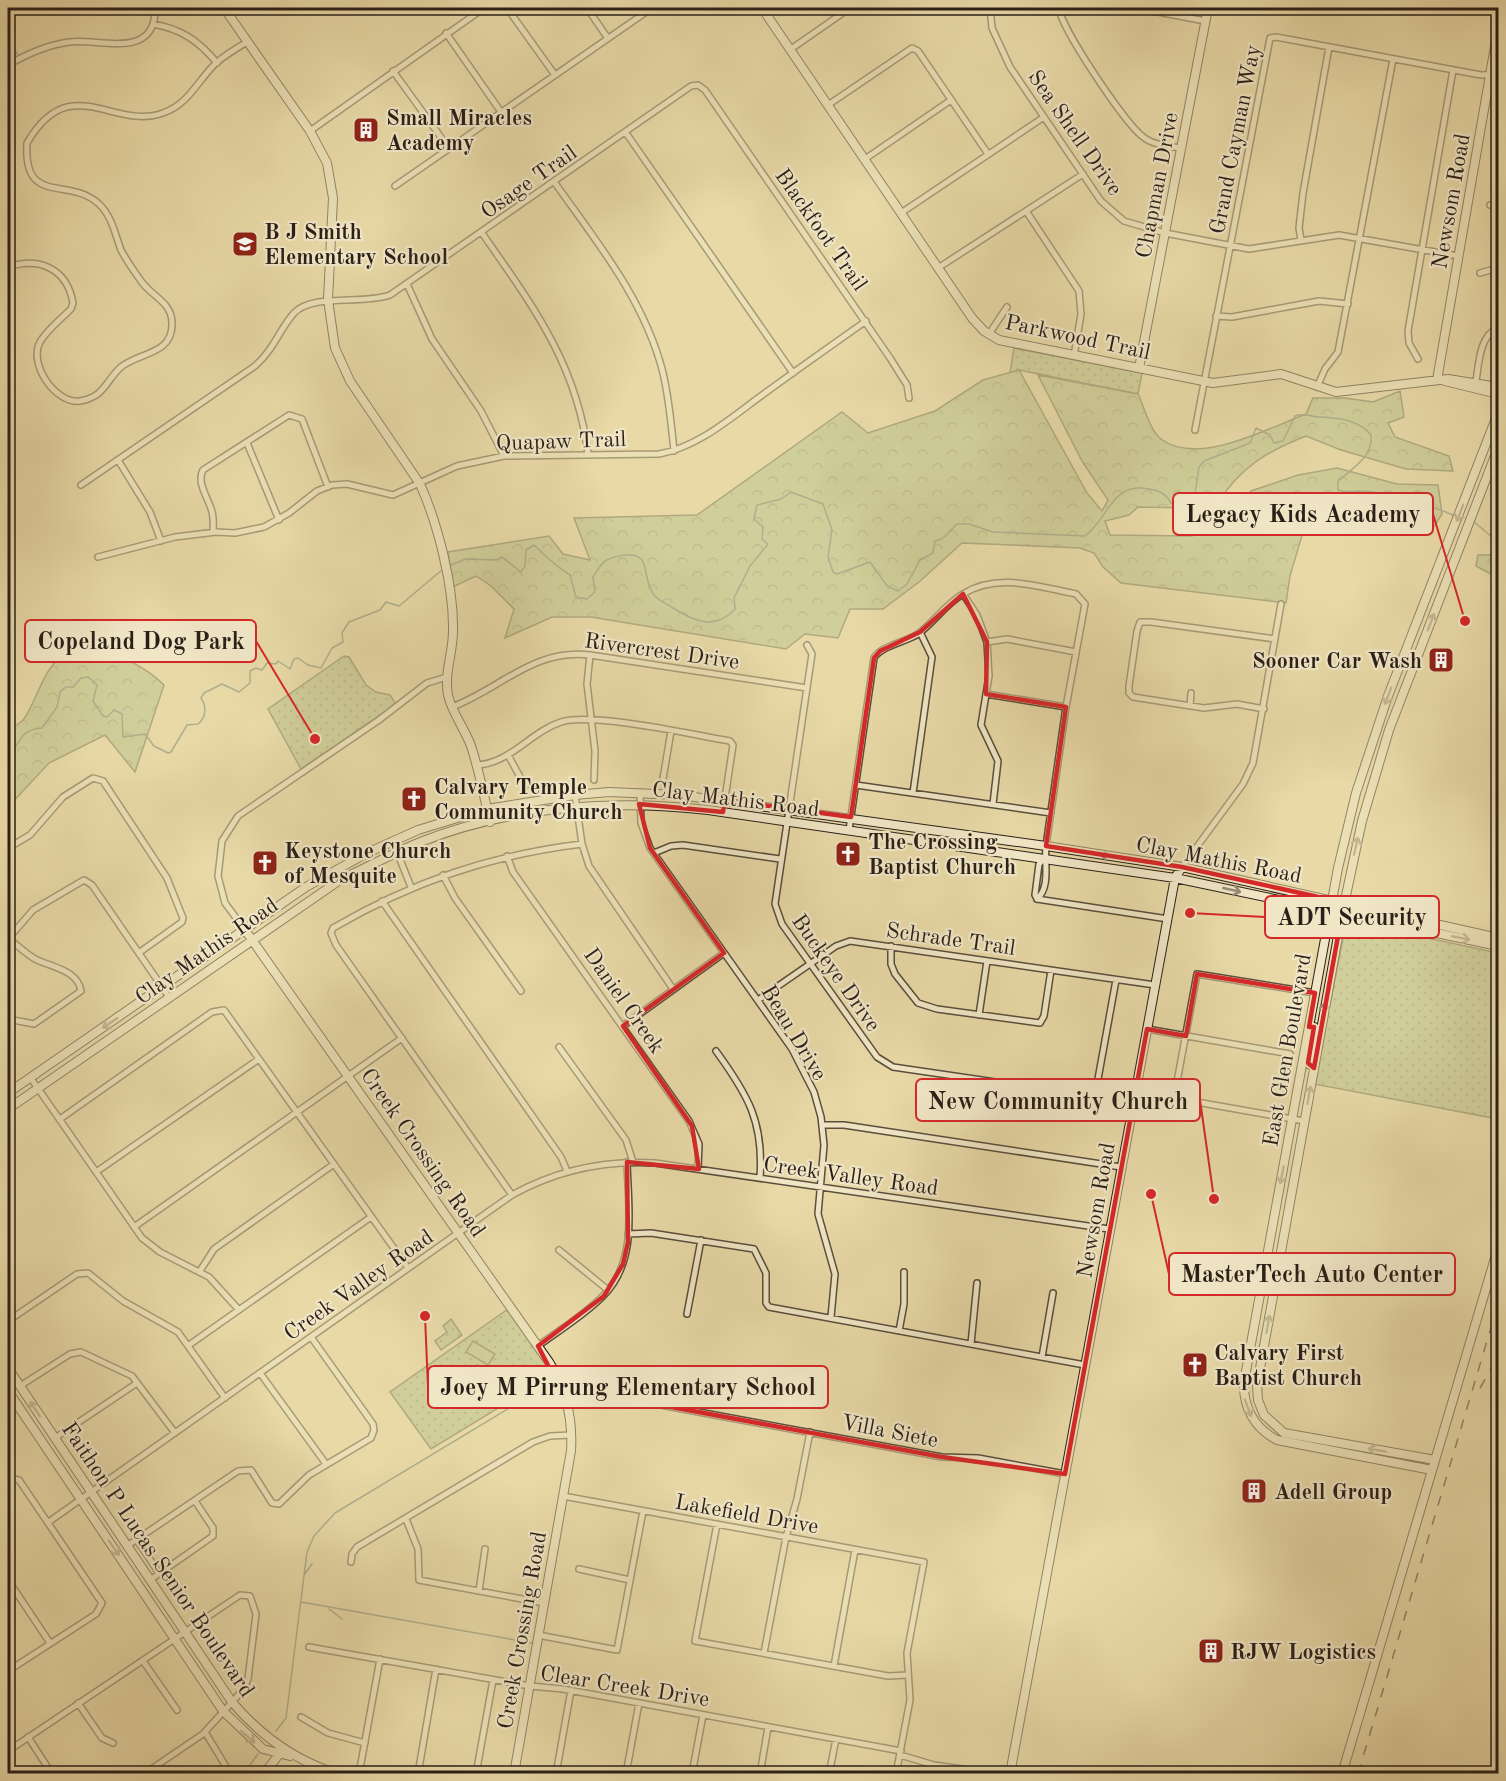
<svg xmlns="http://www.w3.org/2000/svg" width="1506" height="1781" font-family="'Old Standard TT',serif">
	<defs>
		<pattern id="grass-dots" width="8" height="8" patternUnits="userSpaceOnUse" patternTransform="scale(1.5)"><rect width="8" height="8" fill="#b4c089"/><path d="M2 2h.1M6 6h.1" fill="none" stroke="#939b6f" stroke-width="1.8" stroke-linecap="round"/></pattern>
		<pattern id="forest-crowns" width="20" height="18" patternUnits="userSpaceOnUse" patternTransform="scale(1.5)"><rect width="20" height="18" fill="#b4c089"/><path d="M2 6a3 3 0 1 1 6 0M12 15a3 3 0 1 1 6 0" fill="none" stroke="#939b6f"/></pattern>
	</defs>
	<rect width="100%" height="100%" fill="#e8d9a7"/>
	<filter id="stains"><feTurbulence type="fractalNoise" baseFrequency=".00333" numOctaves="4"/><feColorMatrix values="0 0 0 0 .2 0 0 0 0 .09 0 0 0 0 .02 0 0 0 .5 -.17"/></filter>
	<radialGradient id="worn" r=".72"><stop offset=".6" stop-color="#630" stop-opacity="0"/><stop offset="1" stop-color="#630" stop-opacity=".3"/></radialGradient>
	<path fill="url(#grass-dots)" stroke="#6f7050" stroke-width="1.5" d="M1014,348L1142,373L1138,394L1019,370L1010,373Z
		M344,656L349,657L366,685L376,692L390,695L396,704L301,769L268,709Z
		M1353,922L1498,953V1119L1314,1084L1345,929Z
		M508,1309L554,1374L431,1449L390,1392Z
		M451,1319L462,1335L441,1350L435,1341L447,1332L443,1326Z"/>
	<path fill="url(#forest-crowns)" stroke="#6f7050" stroke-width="1.5" d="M1019,370L1087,493L1102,511L1108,500L1082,461L1038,375L1138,394C1144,406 1150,431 1161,439C1198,467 1268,428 1306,414L1313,398H1345L1373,402L1400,391L1404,417L1388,423L1395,437L1449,456L1453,471L1406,469L1341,450L1306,436C1268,451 1240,467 1218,503L1190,508L1138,507L1129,515L1105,521L1110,535L1192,536L1223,523L1251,491L1298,475L1337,468L1397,484L1438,485L1442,514L1433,528L1404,529L1398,535L1367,516L1346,507L1291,508L1306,522L1290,576L1286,603L1121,583L1103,567L1094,553L1080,548L962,543L919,582L883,609H850L838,638L805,634L786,649L591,617H552L505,638L514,609L491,586L476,576L453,587L448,552L549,536L563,554L590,560L574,518L697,515L842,412L868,433L935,411L983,380Z
		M1498,548V584L1491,574L1476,566L1478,555H1490Z
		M94,650C120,655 145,666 164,685L135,772L105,735L49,763L8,807V731C13,727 19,724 23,720C36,705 44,662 66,655C74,652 85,652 94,650Z"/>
	<path fill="#b4c089" stroke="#6f7050" stroke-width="1.5" d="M473,1341L495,1354L488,1365L466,1352Z"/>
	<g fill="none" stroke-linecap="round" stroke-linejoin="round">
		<path stroke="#6c7d6b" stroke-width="1.5" d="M8,39L18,55
			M1473,521L1492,537L1495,555L1498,557
			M448,566L466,559L496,560L502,557L521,572L525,566L526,550L534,545C545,556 556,566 570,575L576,597L587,599L595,592L593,577C596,572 602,562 607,560C616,556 639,549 644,564C647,574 647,586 654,595C659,601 667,604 673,608C694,621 715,631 735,609L734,598L750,566L768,544L762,539L763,527L754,519L757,505L781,499L791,492L823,504L832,530L828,557L833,572L837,574L870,562L887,586L898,591L907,584L920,560L933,553L935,541L942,539L957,524H969L993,532L1085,536C1110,517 1111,482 1149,489C1160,491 1165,493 1171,503H1181L1195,493L1199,467L1204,461L1250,443L1256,428L1270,435L1274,443L1283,441L1295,416C1305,412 1309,417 1319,417C1337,418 1358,419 1371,435C1373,457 1353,468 1338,481V490C1347,493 1353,491 1362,491C1381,491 1438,507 1454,516
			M8,758C20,744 19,729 42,728L57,707L60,692L66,687H73L81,678L88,677L97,685L93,701L103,716L107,717L114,710L122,714L123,737L145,734L154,746L168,753L171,752L187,725L198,724C206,718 207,707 201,698L204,693L222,684L239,692L250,683V671L256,668L262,670L267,663L276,664L278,661L290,669L294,659L298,658L308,665L321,668L332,648L343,642L342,633L349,622L380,610L386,602L399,606C414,594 427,582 442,570
			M304,1575L312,1564
			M301,1602L532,1643
			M329,1609L342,1619
			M276,1731L286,1718L307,1552L314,1536L335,1513L551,1383
			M243,1774L258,1754"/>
		<g stroke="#5a4e3c" stroke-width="8">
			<path id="street" d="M507,8L555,75
				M587,8L607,37
				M990,8L992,28L1010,67L1101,201L1124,221L1165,233L1249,249L1339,235L1458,256
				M1059,8C1061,28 1124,122 1142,136C1152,145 1168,146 1181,148
				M1137,8L1205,21
				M153,24C181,29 198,40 217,63
				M446,33L501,112
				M791,49L850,8
				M8,65C27,54 47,45 69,42C100,38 156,61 155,8
				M393,71L448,147
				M828,105L912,48L918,51L988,154
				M310,131L484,8
				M626,133L793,373
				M865,159L951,100
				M555,183C596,241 643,298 662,369C669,396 671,423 674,451
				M395,186L652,8
				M1490,205L1498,204
				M1026,211L1079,291L1081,314L1074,356
				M901,213L1044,117
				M482,233C532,305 577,364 588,454
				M1301,240L1299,228L1303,193L1329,47
				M8,267C39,257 67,268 73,303L71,309C61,319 47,330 40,342C28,365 56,404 80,401C105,397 106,380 121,367C139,352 173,355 172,323C172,302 151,296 141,281C134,271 126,260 121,250C115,234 112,217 100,205C70,175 23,208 27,143C70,69 113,131 163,113C189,104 198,80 216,63C225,55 237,48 247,42
				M938,268L1083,174
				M1480,273L1498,268
				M407,284L432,339L481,411L504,456
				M1216,316L1232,317L1319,301L1348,304
				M989,334L1007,307
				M1418,359L1409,343L1408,331L1453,70
				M1317,387L1325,369L1338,352L1393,59
				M1475,387C1479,367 1478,336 1498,328
				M1195,430L1270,38L1276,37L1481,75L1498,74
				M247,443L279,520
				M118,460L150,512L161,541
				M81,485L255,366C275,348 279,330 294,313C313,293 362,305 390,295L691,86L698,85L705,90L890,358L907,385L909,398
				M213,532C213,526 214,519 212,512C209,499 196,483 203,470L289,415L302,419L328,487
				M98,557L175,537L216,532L235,533L264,527L289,513L317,491L332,485L347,484L393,495L457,466L504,456L659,454C699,447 733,416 765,393C798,369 832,345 866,321
				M963,594L977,615L987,642L989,676L981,725L998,761L993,804
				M987,642L1007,639L1076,652
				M807,645L812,654L775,904L782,924L877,1057L893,1067L1091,1096L1096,1090L1116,980
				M590,655L587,684L595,751L594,780
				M986,694L1066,707
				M1190,706L1191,693
				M452,707C500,689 534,648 590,655L807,688
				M1264,709L1237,704L1204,708L1133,697L1129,693V686L1137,631L1140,622H1151L1275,639
				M508,755L525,786
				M476,765C510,764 530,732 561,722C591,712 694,735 730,741L733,745L723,812
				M663,779L671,731
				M856,785L1051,813
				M640,792L641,823L650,848L792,1049L814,1092L821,1117L824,1145L818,1214L835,1274L831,1317
				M913,793L932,657L920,632
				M575,795L582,844L589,866L673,989
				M849,830L874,658C881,646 905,642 918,634C934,622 946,604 963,594C998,572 1040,587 1076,594L1085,604L1066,707L1046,846C1044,862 1051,887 1037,899
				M393,842L411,887
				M8,848L30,835L63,797L93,778L103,781L167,878L183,918L182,922L140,952
				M654,853L671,846L683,845L780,859
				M507,856L513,872L689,1121L699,1144L698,1169
				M1182,867L1243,784L1253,763L1281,604
				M443,875L455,898L521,991
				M1037,899L1168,919
				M1037,899L1035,895L1039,864L1044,859
				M382,901L561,1157L567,1171
				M245,930L225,903L218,876L222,841L238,816L379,720L427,683L447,677
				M8,938C17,945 25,953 35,959C51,967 78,970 81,991L34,1024L8,1019
				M8,939L33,910L84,880L92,885L169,997
				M891,946V964L895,974L918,1003L937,1009L1040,1023L1044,1016L1051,970
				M758,1000L836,946L850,941L1155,985
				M979,1015L987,961
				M623,1026L724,953
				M1147,1029L1290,1054
				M559,1047L626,1140L633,1162
				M716,1051C748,1095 764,1122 760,1178
				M30,1077L142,1238L160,1252L209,1277L239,1310
				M60,1119L212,1012L224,1010L408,1268
				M1304,1121L1174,1098L1197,974L1315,993
				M822,1125H844L1121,1167
				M96,1172L259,1059
				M512,1195L336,945L331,933L333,928C412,882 491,855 582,844
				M134,1227L402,1038
				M628,1234L651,1233L754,1249L766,1273V1303L769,1307L1085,1365
				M559,1250L608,1290
				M200,1271L214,1249L334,1164
				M687,1314L701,1240
				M8,1321L77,1274L88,1273L123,1301L178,1332L225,1398
				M899,1331L904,1304V1272
				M971,1344L977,1283
				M189,1345L371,1217
				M538,1346C559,1330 585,1315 604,1295C638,1260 628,1207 627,1162
				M1042,1357L1053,1293
				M260,1373L326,1464
				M20,1386L70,1354L81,1352L132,1376L175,1433
				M567,1402L597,1395L612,1396L942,1457L978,1458L1065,1474
				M55,1438L137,1383
				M8,1478L19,1480L102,1603L96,1614L8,1671
				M563,1496L924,1562L907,1653L910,1700L896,1774
				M406,1519L418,1549L419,1580L544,1603
				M50,1521L512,1195C557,1170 603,1160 655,1163L1109,1229
				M717,1524L695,1641L888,1676L908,1675
				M137,1540L159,1573
				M127,1546L238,1471L251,1470L272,1503L279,1504L309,1475L371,1438L374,1430L373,1424L311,1337
				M351,1562L352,1554L357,1547L533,1442L550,1436L571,1435
				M579,1569L630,1580
				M8,1580L50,1643
				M150,1580L213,1536V1528L195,1501
				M479,1591L485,1549
				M538,1635L617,1650L643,1511
				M309,1647L530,1686L563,1689L901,1751
				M764,1653L786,1537L797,1499L810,1432
				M143,1661L177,1710
				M834,1666L855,1550
				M78,1703L102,1738L113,1743
				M301,1717L328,1733L365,1743
				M205,1732L225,1765
				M28,1737L52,1774
				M8,1751L240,1595L250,1596L256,1614L248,1679L243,1690L203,1734L144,1774
				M900,1755L934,1765L990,1773
				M359,1774L380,1659
				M418,1774L436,1669
				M476,1774L493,1680
				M556,1774L571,1690
				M626,1774L639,1703
				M692,1774L703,1715
				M760,1774L768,1727
				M829,1774L836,1739"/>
		</g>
		<g stroke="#2a1f18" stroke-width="10">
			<path id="secondary" d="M224,8L310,131L327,163L333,198L328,300L335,348L350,381L420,484C438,524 454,587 453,631C453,653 444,673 448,695C452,713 465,729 471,746C479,770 484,796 490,822
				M762,8L972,318L984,331L999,340L1213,383L1281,374L1336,392L1448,379L1498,387
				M1139,368L1208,8
				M1437,380L1498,29
				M1445,381L1498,394
				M245,930L549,1362C566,1389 573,1419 571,1451L514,1774
				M1309,1027H1314L1308,1063L1314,1068
				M8,1093L306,887L367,853L418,830L487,809L575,795L609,792L680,795L1046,846L1182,867L1498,938
				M8,1109L340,880C368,867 395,852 423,841C513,806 613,799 708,810L1175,878L1498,946
				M8,1368L232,1702C261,1736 295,1761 338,1774
				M8,1391L223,1711L263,1749L290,1756
				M1435,1460L1284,1433L1264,1415L1258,1400L1257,1385L1342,914L1362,821L1389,730L1498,448
				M1432,1470L1277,1440C1254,1428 1243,1407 1244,1382L1338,868L1356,793L1388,696L1498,413
				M264,1774L280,1753
				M1010,1774L1175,878L1182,867
				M1342,1774L1498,1248"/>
		</g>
		<use href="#street" stroke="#f0e6c6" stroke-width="5"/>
		<use href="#secondary" stroke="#f0e6c6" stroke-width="8"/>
		<path stroke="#2a1f18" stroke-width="1.5" stroke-dasharray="10 10" stroke-linecap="butt" d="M1480,1388L1498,1357
			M1358,1774L1498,1304"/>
	</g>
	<defs><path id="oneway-shaft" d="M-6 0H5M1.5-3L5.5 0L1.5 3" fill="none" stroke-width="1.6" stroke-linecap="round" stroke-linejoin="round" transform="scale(1.5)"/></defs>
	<g stroke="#978c78">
		<use href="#oneway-shaft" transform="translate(1460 513) rotate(111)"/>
		<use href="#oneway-shaft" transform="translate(1431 622) rotate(-69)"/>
		<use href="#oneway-shaft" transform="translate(1388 696) rotate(111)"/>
		<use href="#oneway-shaft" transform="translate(1356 846) rotate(-77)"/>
		<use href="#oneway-shaft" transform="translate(1109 856) rotate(-171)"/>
		<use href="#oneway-shaft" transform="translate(1232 890) rotate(13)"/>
		<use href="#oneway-shaft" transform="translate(1461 938) rotate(11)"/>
		<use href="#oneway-shaft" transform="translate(1324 1011) rotate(-80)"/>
		<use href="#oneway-shaft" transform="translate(110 1023) rotate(146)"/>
		<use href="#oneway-shaft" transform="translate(1309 1095) rotate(-80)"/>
		<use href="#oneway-shaft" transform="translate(1282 1175) rotate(101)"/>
		<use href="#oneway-shaft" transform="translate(1268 1324) rotate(-80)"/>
		<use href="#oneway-shaft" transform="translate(1248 1408) rotate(69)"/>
		<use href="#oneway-shaft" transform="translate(35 1409) rotate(-124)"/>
		<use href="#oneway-shaft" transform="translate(1377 1450) rotate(-170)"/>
		<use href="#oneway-shaft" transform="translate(114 1548) rotate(55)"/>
		<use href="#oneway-shaft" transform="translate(248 1737) rotate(41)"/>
	</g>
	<path d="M0 0H1506V1781H0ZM963,594L987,642L986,694L1066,707L1046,846L1182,867L1314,896L1332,901L1330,911L1342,914L1314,1068L1308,1063L1314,1027H1309L1315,993L1197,974L1186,1036L1147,1029L1065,1474L942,1457L612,1396L567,1402L538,1346L604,1296L623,1264L628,1242L627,1162L699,1169L692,1126L623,1026L724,953L650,848L639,804L723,812L725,800L851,817L874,658L880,651L920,632Z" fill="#e8d9a7" fill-opacity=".55" fill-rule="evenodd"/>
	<path fill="none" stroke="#d62828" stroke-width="4.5" stroke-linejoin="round" d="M963,594L987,642L986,694L1066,707L1046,846L1182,867L1314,896L1332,901L1330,911L1342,914L1314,1068L1308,1063L1314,1027H1309L1315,993L1197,974L1186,1036L1147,1029L1065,1474L942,1457L612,1396L567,1402L538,1346L604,1296L623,1264L628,1242L627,1162L699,1169L692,1126L623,1026L724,953L650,848L639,804L723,812L725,800L851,817L874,658L880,651L920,632Z"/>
	<defs>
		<g id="building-square" transform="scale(1.35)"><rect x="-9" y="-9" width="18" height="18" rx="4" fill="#8f2418" stroke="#f0e6c6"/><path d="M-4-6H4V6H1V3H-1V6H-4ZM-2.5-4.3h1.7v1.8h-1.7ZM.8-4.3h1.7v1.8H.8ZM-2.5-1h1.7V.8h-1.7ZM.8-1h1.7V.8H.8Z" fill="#fff"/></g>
		<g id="school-square" transform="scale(1.35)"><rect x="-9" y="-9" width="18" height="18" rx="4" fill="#8f2418" stroke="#f0e6c6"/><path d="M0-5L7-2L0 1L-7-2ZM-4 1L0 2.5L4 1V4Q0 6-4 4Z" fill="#fff"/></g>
		<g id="church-square" transform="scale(1.35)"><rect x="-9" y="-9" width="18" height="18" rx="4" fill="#8f2418" stroke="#f0e6c6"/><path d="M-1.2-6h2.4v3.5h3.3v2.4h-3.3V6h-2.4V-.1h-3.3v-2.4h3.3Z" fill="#fff"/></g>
	</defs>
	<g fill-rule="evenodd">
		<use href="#building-square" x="366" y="130"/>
		<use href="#school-square" x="245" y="244"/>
		<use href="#building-square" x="1441" y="660"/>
		<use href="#church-square" x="414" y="799"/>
		<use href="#church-square" x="848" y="854"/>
		<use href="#church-square" x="265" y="863"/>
		<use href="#church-square" x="1195" y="1365"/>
		<use href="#building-square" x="1254" y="1491"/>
		<use href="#building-square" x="1211" y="1651"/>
	</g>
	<g text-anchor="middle" stroke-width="4.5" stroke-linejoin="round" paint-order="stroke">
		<g font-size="22" font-weight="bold" fill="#2a1f18" stroke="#f0e6c6" text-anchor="start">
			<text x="386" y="125">Small Miracles<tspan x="386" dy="25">Academy</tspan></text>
			<text x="264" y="239">B J Smith<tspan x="264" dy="25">Elementary School</tspan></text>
			<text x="1422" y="668" text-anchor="end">Sooner Car Wash</text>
			<text x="434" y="794">Calvary Temple<tspan x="434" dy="25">Community Church</tspan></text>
			<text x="868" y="849">The Crossing<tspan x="868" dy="25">Baptist Church</tspan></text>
			<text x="284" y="858">Keystone Church<tspan x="284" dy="25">of Mesquite</tspan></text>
			<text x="1214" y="1360">Calvary First<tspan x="1214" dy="25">Baptist Church</tspan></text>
			<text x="1274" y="1499">Adell Group</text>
			<text x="1230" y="1659">RJW Logistics</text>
		</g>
		<g font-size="22" fill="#2a1f18" stroke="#f0e6c6">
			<text transform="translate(1076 132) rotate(55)" y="8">Sea Shell Drive</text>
			<text transform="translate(1234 139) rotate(-79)" y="8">Grand Cayman Way</text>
			<text transform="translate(528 181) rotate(-35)" y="8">Osage Trail</text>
			<text transform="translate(1156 185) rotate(-79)" y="8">Chapman Drive</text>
			<text transform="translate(1450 201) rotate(-80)" y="8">Newsom Road</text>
			<text transform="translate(822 229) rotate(55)" y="8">Blackfoot Trail</text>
			<text transform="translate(1078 336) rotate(12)" y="8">Parkwood Trail</text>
			<text transform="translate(561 440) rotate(-2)" y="8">Quapaw Trail</text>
			<text transform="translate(662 650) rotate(8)" y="8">Rivercrest Drive</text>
			<text transform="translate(736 798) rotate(7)" y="8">Clay Mathis Road</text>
			<text transform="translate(1219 859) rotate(11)" y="8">Clay Mathis Road</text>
			<text transform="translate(951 938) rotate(8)" y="8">Schrade Trail</text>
			<text transform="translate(206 950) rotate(-35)" y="8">Clay Mathis Road</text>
			<text transform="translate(837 972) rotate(55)" y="8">Buckeye Drive</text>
			<text transform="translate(625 1000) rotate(55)" y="8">Daniel Creek</text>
			<text transform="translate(795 1032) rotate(59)" y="8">Beau Drive</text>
			<text transform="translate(1286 1050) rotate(-80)" y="8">East Glen Boulevard</text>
			<text transform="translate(424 1152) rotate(55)" y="8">Creek Crossing Road</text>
			<text transform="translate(851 1175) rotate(8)" y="8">Creek Valley Road</text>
			<text transform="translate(1095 1210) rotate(-80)" y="8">Newsom Road</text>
			<text transform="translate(358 1284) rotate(-35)" y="8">Creek Valley Road</text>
			<text transform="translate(890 1430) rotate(11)" y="8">Villa Siete</text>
			<text transform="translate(747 1513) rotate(10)" y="8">Lakefield Drive</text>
			<text transform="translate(159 1559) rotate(56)" y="8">Faithon P Lucas Senior Boulevard</text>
			<text transform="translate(521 1630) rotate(-80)" y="8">Creek Crossing Road</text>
			<text transform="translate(625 1685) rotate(9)" y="8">Clear Creek Drive</text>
		</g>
	</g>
	<path fill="none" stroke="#d62828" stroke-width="2" d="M1465 621L1433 514M315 739L256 641M1190 913L1265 917M1214 1199L1200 1100M1151 1194L1169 1274M425 1316L428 1387"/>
	<g fill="#d62828" stroke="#f0e6c6" stroke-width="2">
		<circle cx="1465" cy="621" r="6"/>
		<circle cx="315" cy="739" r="6"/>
		<circle cx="1190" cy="913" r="6"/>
		<circle cx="1214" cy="1199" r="6"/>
		<circle cx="1151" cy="1194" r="6"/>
		<circle cx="425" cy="1316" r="6"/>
	</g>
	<g fill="#f0e6c6" stroke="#d62828" stroke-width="2">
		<rect x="1173" y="493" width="260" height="42" rx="6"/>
		<rect x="25" y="620" width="231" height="42" rx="6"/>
		<rect x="1265" y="896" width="174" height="42" rx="6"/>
		<rect x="916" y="1079" width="284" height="42" rx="6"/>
		<rect x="1169" y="1253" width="286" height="42" rx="6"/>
		<rect x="428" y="1366" width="400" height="42" rx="6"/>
	</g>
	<g font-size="24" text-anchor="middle" font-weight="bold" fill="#2a1f18">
		<text x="1303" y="522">Legacy Kids Academy</text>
		<text x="141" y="649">Copeland Dog Park</text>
		<text x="1352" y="925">ADT Security</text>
		<text x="1058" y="1109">New Community Church</text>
		<text x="1312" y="1282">MasterTech Auto Center</text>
		<text x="628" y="1395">Joey M Pirrung Elementary School</text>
	</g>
	<rect width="1506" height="1781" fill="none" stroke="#e8d9a7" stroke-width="30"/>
	<rect x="9" y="9" width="1488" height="1763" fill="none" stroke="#2a1f18" stroke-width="3"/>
	<rect x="15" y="15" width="1476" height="1751" fill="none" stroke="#2a1f18" stroke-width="1.5"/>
	<rect width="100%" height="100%" filter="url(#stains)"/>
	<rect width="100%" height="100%" fill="url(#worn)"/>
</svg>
